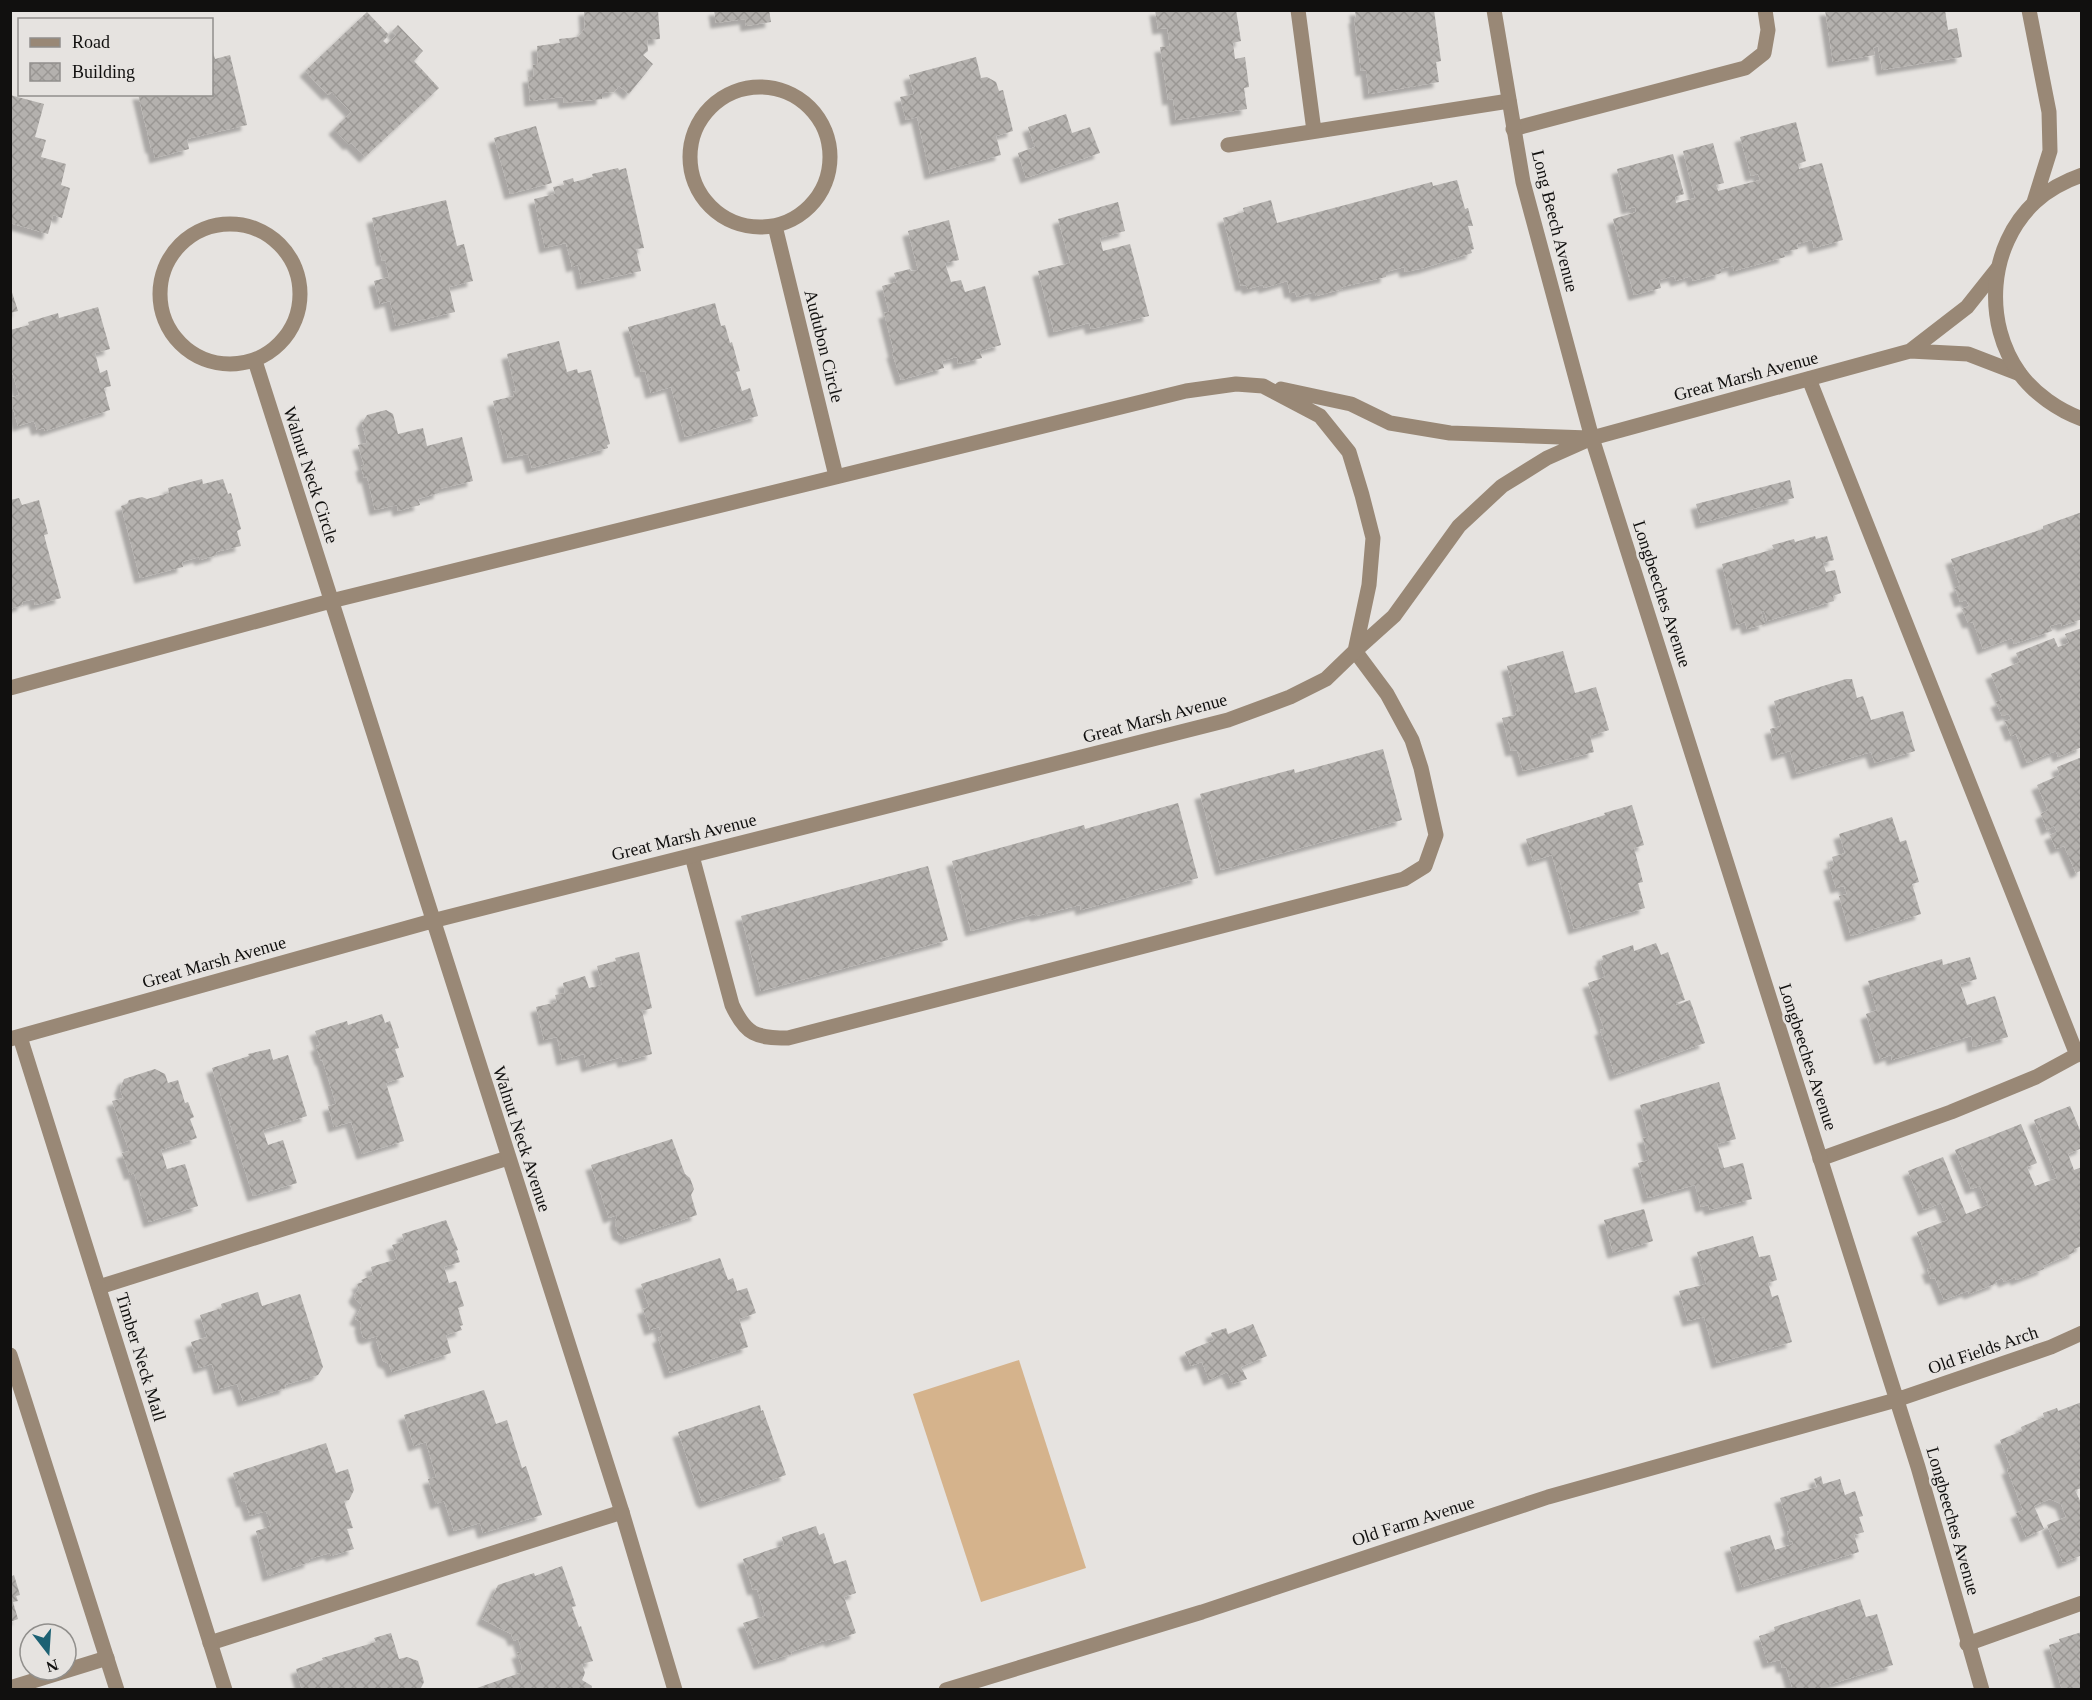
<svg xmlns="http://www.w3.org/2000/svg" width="2092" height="1700" font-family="'Times New Roman',serif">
	<defs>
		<pattern id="building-cross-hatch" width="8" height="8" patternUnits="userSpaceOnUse" patternTransform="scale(1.5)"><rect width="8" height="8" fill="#b4b1ae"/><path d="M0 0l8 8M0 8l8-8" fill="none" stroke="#9a9794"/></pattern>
		<filter id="shadow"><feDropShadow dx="-5.5" dy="5.5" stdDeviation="1.5" flood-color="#0004"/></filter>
	</defs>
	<rect width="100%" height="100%" fill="#e6e3e0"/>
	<path fill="#d5b38c" d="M1019,1360L1086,1568L981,1602L913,1394Z"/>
	<path fill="url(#building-cross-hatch)" filter="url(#shadow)" d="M584,10H658L660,39L647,40L648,51L643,55L653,64L629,94L619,86L614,92L602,93V99L564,103L563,97L530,101L528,77H534L533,65L538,64L537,46L560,43L559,39L578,37L585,28Z
		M714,10H769L771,22L746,26L745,19L716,23Z
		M1155,10H1236L1241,41L1233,43L1235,59L1245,57L1249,87L1244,88L1247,109L1176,120L1173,99L1168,100L1160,47L1170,46L1167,28L1158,29Z
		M1355,10H1434L1441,61L1436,62L1439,82L1369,94L1366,70L1361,71L1354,18H1356Z
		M1825,10H1945L1948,30L1957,28L1962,57L1882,70L1878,46L1873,48L1875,55L1833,62Z
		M367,12L389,35L383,41L387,44L396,35L392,31L398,25L423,51L414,61L439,88L365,157L351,143L349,145L334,129L351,112L332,92L328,95L305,71Z
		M212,48L215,59L230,55L247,125L187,139L189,149L155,158L153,148H151L138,94H212Z
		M976,57L981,78L987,77L996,82L999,91L1003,90L1013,131L996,136L1001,155L930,174L917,117L906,120L900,97L914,94L909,75Z
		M10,95L44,104L35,137L46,140L41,157L66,164L61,185L70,188L62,218L53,215L48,234L10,223Z
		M1066,114L1072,133L1090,127L1100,153L1026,178L1018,153L1035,147L1028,127Z
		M1796,122L1806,161L1798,164L1799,169L1822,163L1843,240L1814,248L1812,240L1797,244L1798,249L1783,252L1785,257L1734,271L1733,266L1720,269L1721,273L1693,281L1691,276L1676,281L1674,276L1659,280L1661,288L1634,295L1613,219L1636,212L1635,207L1627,209L1617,169L1673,154L1684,194L1675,197L1676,203L1695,198L1683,151L1713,143L1724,183L1716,185L1718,191L1760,180L1758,174L1751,176L1740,137Z
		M536,126L552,183L510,194L494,138Z
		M618,168L619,170L626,168L644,248L636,249L641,271L582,284L578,265L572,267L566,243L545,248L534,199L555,194L553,187L564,185L563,181L573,178L574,182L593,177L592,174Z
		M1457,180L1465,209L1468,208L1473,226H1468L1474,249L1471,250L1472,253L1424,268L1405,272L1404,267L1386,272V277L1342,287L1343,289L1316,296L1315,292L1297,297L1295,292L1290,293L1287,281L1264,288L1263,285L1248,289L1246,285L1241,286L1223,218L1244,212L1243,208L1271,200L1277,223L1432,182L1433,186Z
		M446,200L457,246L464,244L473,281L449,287L455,312L396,326L390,301L380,304L374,281L389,277L385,260L382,261L372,218Z
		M1118,202L1125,231L1100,238L1103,251L1130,244L1149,316L1091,329L1089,323L1054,332L1038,271L1070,263L1058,219Z
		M949,220L959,260L945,263L951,282L961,280L965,292L985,286L1001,345L980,351L982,358L958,364L957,357L942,361L944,368L901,380L892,353L894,352L884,313L889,312L882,286L897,282L894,273L910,269L911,271L918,270L908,231Z
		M10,286L18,311L10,313Z
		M715,303L721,326L725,325L730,343L732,342L740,371L736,372L742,391L750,388L758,416L685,437L671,387L651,393L645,371L641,372L628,327Z
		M98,307L110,349L95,353L100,373L107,370L111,386L104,388L110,410L45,431L44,428L37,430L34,421L18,426L10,398L19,395L10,365V330L29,325L28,322L58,313L59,318Z
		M559,341L567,372L577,369L578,373L591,370L610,444L607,445L608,448L532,468L528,454L508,458L493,401L514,396L513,392L516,391L507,354Z
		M386,410L393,414L398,434L423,428L427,446L462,437L473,481L439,489V493L418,499L420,505L398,511L397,505L375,510L367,477L364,478L361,466L364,465L358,445L367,443L362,423L367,415Z
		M202,479L203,484L223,479L228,494L231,493L241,529L237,531L241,546L216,552L217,555L200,560L199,557L182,562L183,567L140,578L121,506L127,504L129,500L142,497L147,499L169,493L168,488Z
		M1790,480L1794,498L1701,523L1696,504Z
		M19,498L22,505L39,500L48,534L44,535L61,598L35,605L34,599L22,602L23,605L10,609V500Z
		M2082,512V619L2062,626L2061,623L2050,626L2052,631L2014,644L2012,638L1983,649L1973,622L1968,623L1962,609L1969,606L1966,600L1960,602L1955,588L1960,586L1951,559L2043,529V526Z
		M1815,536L1816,539L1827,536L1834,560L1823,563L1826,572L1835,570L1841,593L1833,596L1834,601L1767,621L1764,611L1761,612L1765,624L1747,629L1745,622L1737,625L1722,564L1774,549L1772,545L1794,539L1795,542Z
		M2082,628V747L2058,757L2056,751L2027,763L2016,734L2011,736L2005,721L2011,719L2009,714L2002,716L1996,702L2002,700L1991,674L2020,662L2016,653L2054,638L2058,647L2069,643L2065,634Z
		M1563,651L1575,693L1596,687L1609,730L1590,736L1594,752L1523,771L1517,750L1511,751L1502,718L1516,715L1515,712L1518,710L1507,666Z
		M1846,679H1852L1857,698L1863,696L1871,720L1903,711L1915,751L1875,763L1871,752L1797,774L1790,751L1777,755L1770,729L1781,726L1774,701Z
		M1383,749L1402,820L1221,870L1200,794L1294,769L1295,773Z
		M2082,757V870L2076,873L2064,846L2056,849L2050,835L2057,832L2054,826L2047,830L2041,814L2048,810L2037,785L2060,775L2057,767Z
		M1178,803L1198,878L1081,910L1080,905L1036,916L1035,914L971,931L952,861L1084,825L1085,829Z
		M1632,805L1644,845L1634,848L1643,882L1638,883L1645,908L1574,929L1552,855L1533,861L1526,839L1605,815L1604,813Z
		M1892,817L1900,842L1906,840L1919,882L1912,884L1921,914L1851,936L1839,896L1847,894L1844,886L1836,888L1829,865L1834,863L1832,857L1845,853L1839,834Z
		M928,866L948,940L761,991L741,916Z
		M1656,943L1661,955L1668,952L1685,1000L1676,1003V1005L1690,1000L1705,1043L1615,1075L1600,1030L1604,1029L1588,983L1605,977L1600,961L1603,960L1602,956L1633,945L1634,951Z
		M639,952L652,1008L642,1011L652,1054L623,1062L622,1057L587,1067L584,1054L562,1060L557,1037L544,1040L536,1007L557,1002L555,995L565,993L563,983L585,976L589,988L602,985L597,966L616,961L615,958Z
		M1970,957L1977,979L1960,984L1967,1005L1995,996L2008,1037L1973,1047L1971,1036L1892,1060L1891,1055L1880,1059L1866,1014L1877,1010L1868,981L1942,959L1943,965Z
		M382,1014L385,1023L390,1021L399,1048L395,1049L404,1077L386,1083L404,1141L362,1154L351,1122L334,1127L328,1106L336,1104L322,1059L321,1061L316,1046L320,1045L315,1031L347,1021L348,1025Z
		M270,1049L273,1060L288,1055L307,1116L263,1130L268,1145L283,1140L297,1183L253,1196L212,1068L249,1056L248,1054Z
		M155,1069L165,1074L168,1083L178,1080L185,1103L188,1102L194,1117L190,1119L197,1138L161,1150L167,1169L185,1164L198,1206L149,1222L134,1173L130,1175L122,1153L129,1151L112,1101L123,1098L120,1089L124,1079Z
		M1719,1082L1736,1139L1717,1144L1724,1168L1743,1163L1752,1199L1710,1210L1708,1205L1701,1207L1695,1185L1648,1198L1638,1163L1649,1160L1643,1138L1649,1137L1640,1105Z
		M2070,1106L2082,1135V1148L2068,1154L2074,1170L2082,1167V1246L2074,1249L2075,1252L2043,1266L2044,1269L2016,1280L2015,1277L2004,1282L2002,1278L1995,1281L1997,1283L1969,1294L1968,1291L1944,1300L1935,1278L1931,1279L1927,1269L1931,1268L1917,1232L1948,1220L1941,1203L1924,1210L1908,1171L1943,1157L1966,1214L1988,1205L1980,1186L1971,1189L1955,1150L2021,1124L2037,1163L2027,1167L2035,1186L2057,1178L2034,1120Z
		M672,1139L685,1174L690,1178L694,1189L691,1195L697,1215L625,1239L624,1237L618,1234L615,1223L617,1215L609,1218L591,1165Z
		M1644,1209L1653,1241L1613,1253L1604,1220Z
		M446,1220L458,1250L456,1251L460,1262L444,1267L449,1283L456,1281L464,1306L458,1308L463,1325L460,1326L462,1330L446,1335L451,1353L392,1372L389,1364L383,1361L376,1340L378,1336L367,1339L363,1337L360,1326L361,1322L355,1319L362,1305L356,1300L354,1296L359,1288L357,1284L363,1282L361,1280L373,1275L371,1267L397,1259L392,1245L404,1241L402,1234Z
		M1753,1236L1759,1257L1770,1255L1777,1280L1768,1283L1772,1297L1778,1295L1792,1342L1717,1363L1704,1317L1688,1321L1679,1291L1706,1284L1697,1252Z
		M720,1258L728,1280L733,1278L737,1291L747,1288L756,1313L739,1319L748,1347L670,1373L658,1338L662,1336L659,1327L650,1330L643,1309L649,1307L641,1284Z
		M258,1292L262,1306L300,1294L323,1367L318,1375L285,1385L286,1388L243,1401L237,1384L219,1389L212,1364L199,1368L191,1342L207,1337L200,1315L222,1308L221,1304Z
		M1253,1324L1267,1356L1241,1367L1247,1379L1233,1384L1227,1372L1209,1380L1202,1362L1191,1366L1185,1352L1214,1340L1211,1333L1226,1328L1228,1334Z
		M484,1390L496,1424L507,1420L522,1468L526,1466L542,1515L483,1533L480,1523L454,1531L444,1501L436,1504L428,1479L436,1477L426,1442L414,1446L404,1415Z
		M2082,1402V1488L2075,1490L2082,1505V1555L2063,1563L2047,1525L2066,1517L2061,1504L2050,1499L2034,1506L2044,1529L2026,1537L2016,1513L2023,1510L2007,1469L2011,1468L2000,1440L2022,1431L2021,1427L2044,1417L2043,1413L2057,1408L2058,1411Z
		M760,1405L761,1411L763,1410L786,1475L704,1503V1500L702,1501L678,1432Z
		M326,1443L336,1473L348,1469L354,1490L349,1500L344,1501L353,1528L347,1529L354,1549L331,1556L330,1553L309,1559L310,1562L268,1576L256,1531L271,1526L266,1511L250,1516L245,1501L242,1502L233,1473Z
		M1821,1476L1823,1484L1840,1479L1845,1495L1855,1491L1863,1516L1859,1517L1864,1532L1854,1535L1859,1552L1742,1587L1730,1547L1770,1535L1775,1550L1793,1544L1792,1541L1790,1542L1787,1532L1790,1531L1780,1498L1817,1487L1814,1479Z
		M816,1526L819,1535L824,1533L834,1564L846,1560L856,1593L844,1597L856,1633L830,1642V1639L791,1652L792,1654L759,1664L743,1623L765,1616L757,1589L753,1590L743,1559L784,1545L782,1537Z
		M562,1566L576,1606L572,1607L579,1627L581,1626L593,1661L582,1664L585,1673L582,1680L592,1686L591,1690H477V1688L520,1673L522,1667L517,1653L522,1652L518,1639L514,1641L511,1634L482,1619L498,1585L534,1573L535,1576Z
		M14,1575L20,1595L16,1596L18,1601L13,1602L18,1619L10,1622V1577Z
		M1860,1599L1866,1617L1877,1614L1893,1665L1828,1685V1687L1825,1690H1793L1786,1667L1782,1668L1780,1660L1768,1663L1759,1636L1775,1631L1774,1627Z
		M2082,1632V1690H2062L2049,1645L2060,1642L2059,1639Z
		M391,1633L399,1659L407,1657L418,1661L424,1682L420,1690H302L296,1669L323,1660L322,1658L376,1642L374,1638Z"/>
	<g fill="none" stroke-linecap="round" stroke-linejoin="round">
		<path stroke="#998876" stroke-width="15" d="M1298,10L1314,131
			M1513,129L1745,68L1764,53L1768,30L1765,10
			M1228,145L1509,101
			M1809,379L2077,1055
			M692,856L732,1005C746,1035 756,1038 788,1038L1404,879L1425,866L1436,835L1421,768L1412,740L1387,694L1355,651
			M1820,1159L1951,1112L2036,1077L2082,1052
			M99,1287L508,1158
			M210,1643L622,1512
			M1967,1644L2082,1603
			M10,1688L107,1658"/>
		<path stroke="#998876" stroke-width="15" d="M1494,10L1523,182L1592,438L1918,1467L1982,1690
			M690 157a70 70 0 1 1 140 0a70 70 0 1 1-140 0Z
			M160 294a70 70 0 1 1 140 0a70 70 0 1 1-140 0Z
			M775,226L836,476
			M1998,268L1967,307L1910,351L1968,354L2020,374
			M255,361L622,1512L675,1690
			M1281,389L1351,404L1390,423L1450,433L1589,438
			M1355,651L1394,616L1459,526L1502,486L1547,458L1592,438L1910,351
			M10,688L331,601L1186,391L1236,384L1263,386L1320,416L1349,452L1362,495L1373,538L1369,585L1355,651L1326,679L1290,697L1228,720L432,921L10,1039
			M20,1037L225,1690
			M10,1355L117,1690
			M946,1690L1202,1612L1548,1497L1896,1400L2051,1347L2082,1333"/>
		<path stroke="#998876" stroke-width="15" d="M2029,10L2049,112L2050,151L2034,202
			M2082,175C2065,181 2048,190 2035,202C1988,246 1983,323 2020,374C2035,394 2058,410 2082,419"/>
	</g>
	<g text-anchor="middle" stroke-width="5" stroke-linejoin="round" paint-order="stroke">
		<g font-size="18" fill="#11100f" stroke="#e6e3e0">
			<text transform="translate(1555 221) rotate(76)" y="6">Long Beech Avenue</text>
			<text transform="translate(824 346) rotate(76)" y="6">Audubon Circle</text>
			<text transform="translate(1746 376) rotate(-15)" y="6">Great Marsh Avenue</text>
			<text transform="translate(311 475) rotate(72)" y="6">Walnut Neck Circle</text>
			<text transform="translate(1662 594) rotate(72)" y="6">Longbeeches Avenue</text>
			<text transform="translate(1155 718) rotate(-15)" y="6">Great Marsh Avenue</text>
			<text transform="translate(684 837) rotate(-14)" y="6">Great Marsh Avenue</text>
			<text transform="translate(214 962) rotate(-16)" y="6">Great Marsh Avenue</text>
			<text transform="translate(1808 1057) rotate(72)" y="6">Longbeeches Avenue</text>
			<text transform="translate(522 1139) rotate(72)" y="6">Walnut Neck Avenue</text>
			<text transform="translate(1983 1350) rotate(-19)" y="6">Old Fields Arch</text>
			<text transform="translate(141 1357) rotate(73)" y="6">Timber Neck Mall</text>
			<text transform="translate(1413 1521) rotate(-18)" y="6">Old Farm Avenue</text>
			<text transform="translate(1953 1521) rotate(74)" y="6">Longbeeches Avenue</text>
		</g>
	</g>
	<rect width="2092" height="1700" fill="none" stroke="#11100f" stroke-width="24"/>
	<rect x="18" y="18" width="195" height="78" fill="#e6e3e0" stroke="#918f8c" stroke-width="1.5"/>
	<rect x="30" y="38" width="30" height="9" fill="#998876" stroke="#918f8c" stroke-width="1.5"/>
	<text x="72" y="48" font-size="18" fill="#11100f">Road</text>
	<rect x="30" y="63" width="30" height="18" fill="url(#building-cross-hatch)" stroke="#918f8c" stroke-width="1.5"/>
	<text x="72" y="78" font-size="18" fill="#11100f">Building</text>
	<g transform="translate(48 1652) rotate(163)"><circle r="28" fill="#e6e3e0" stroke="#918f8c" stroke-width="1.5"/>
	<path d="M0-4.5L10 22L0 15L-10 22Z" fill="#1c6173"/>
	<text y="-9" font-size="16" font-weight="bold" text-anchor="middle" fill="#11100f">N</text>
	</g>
</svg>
